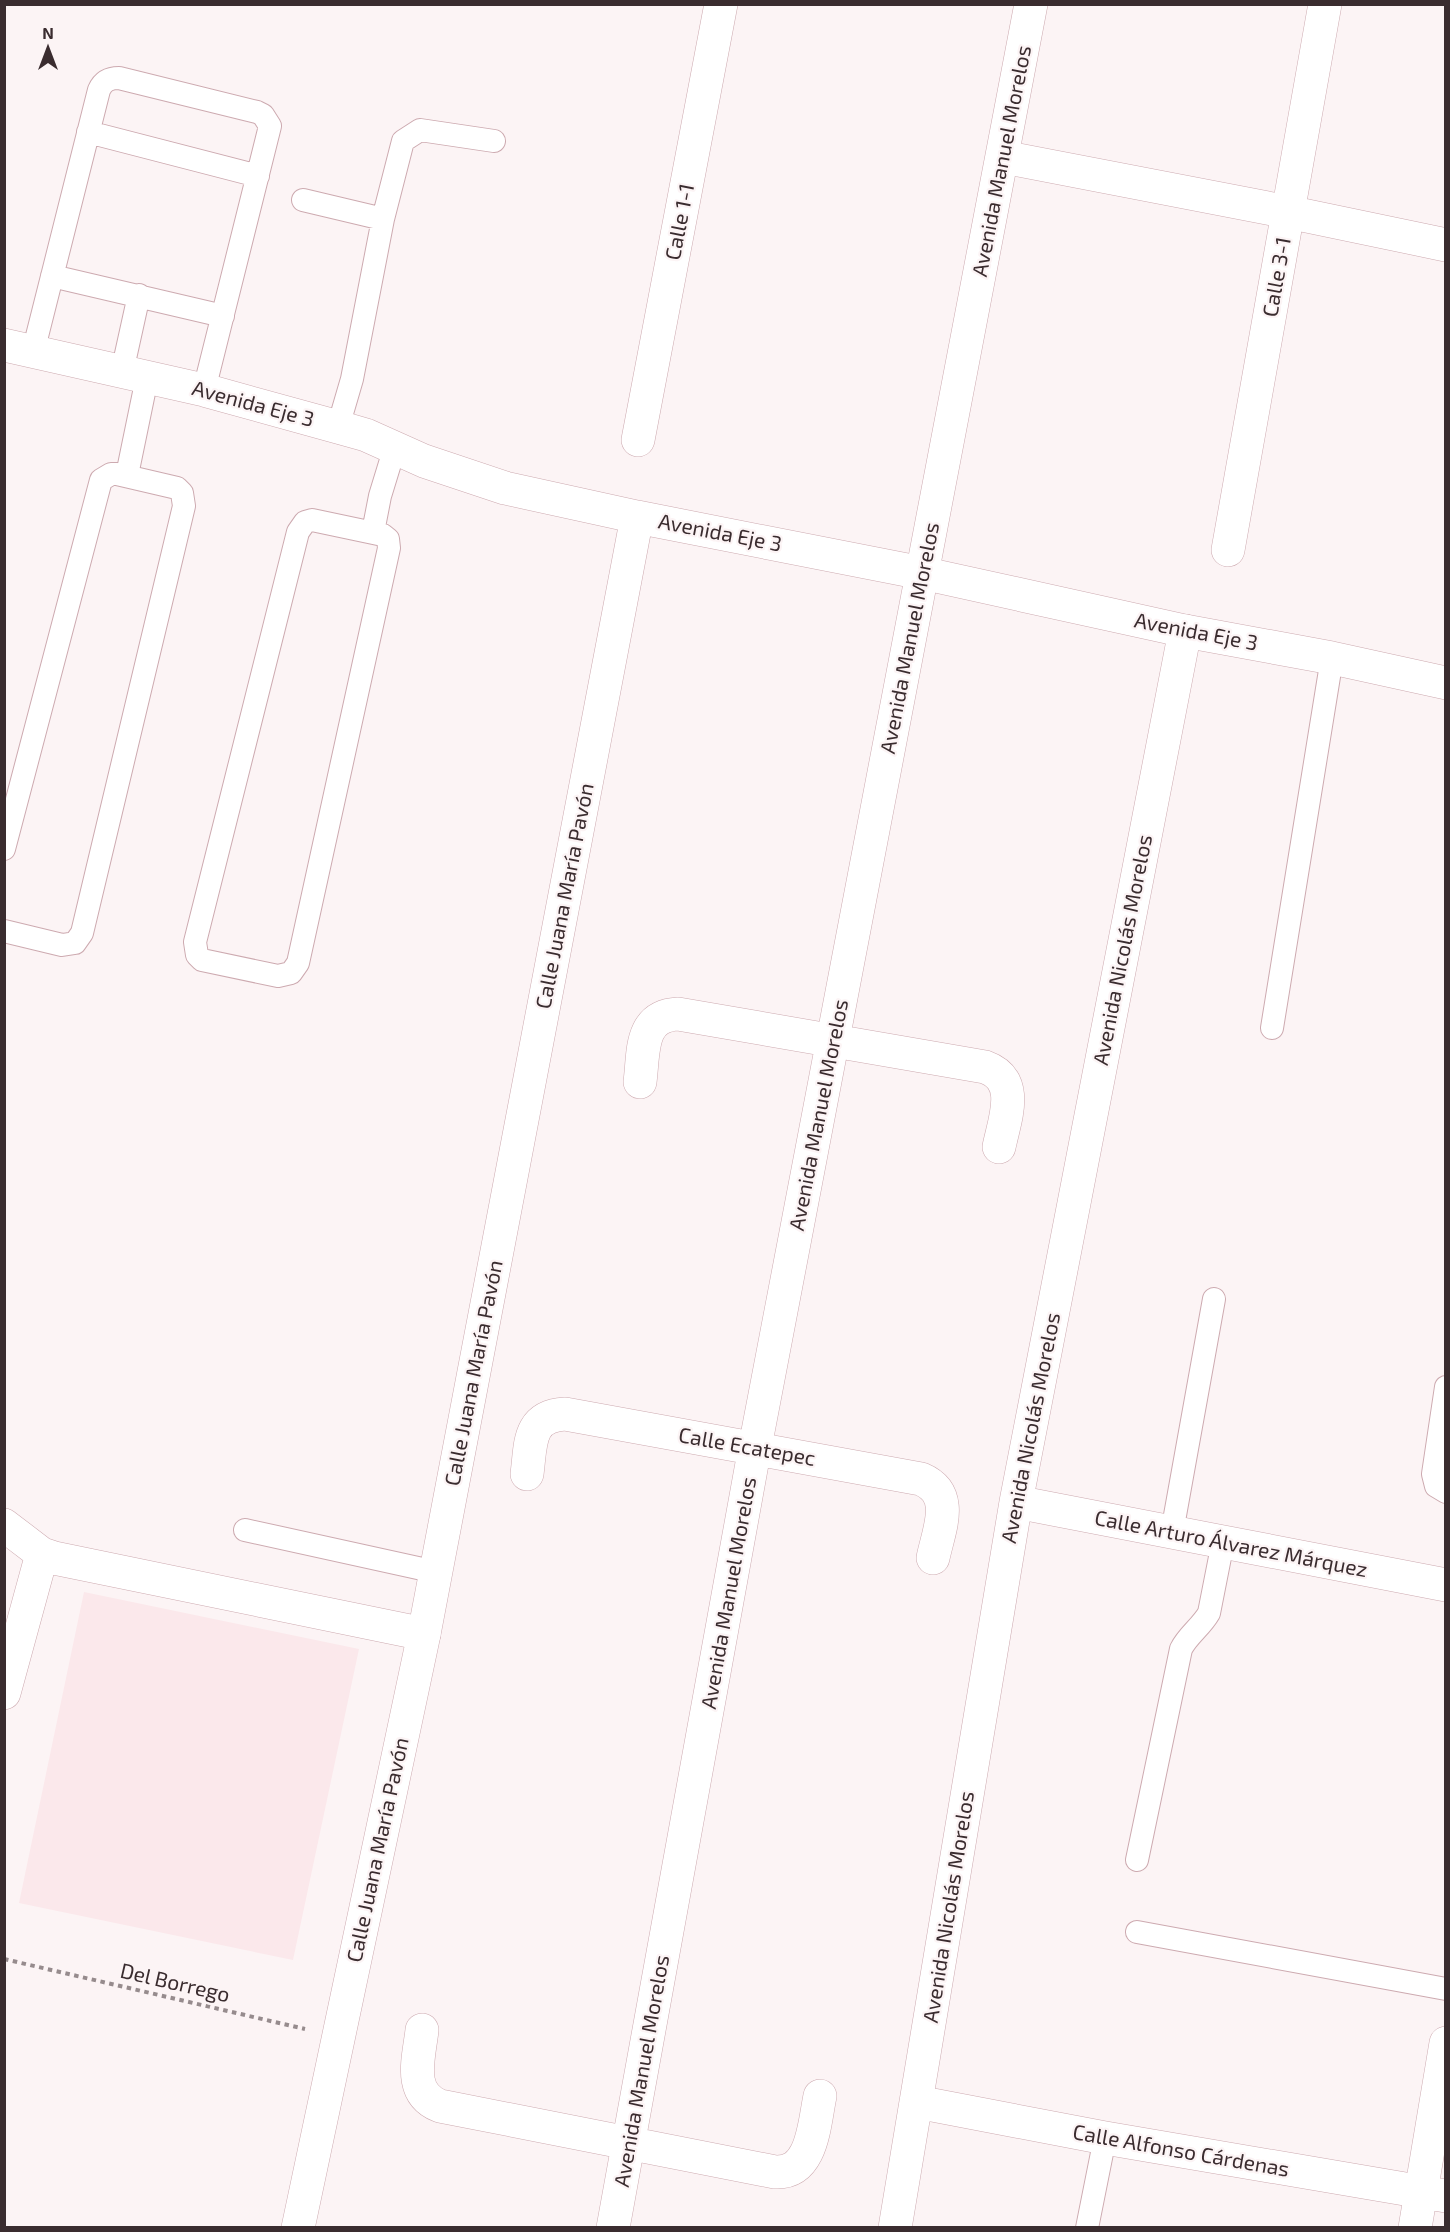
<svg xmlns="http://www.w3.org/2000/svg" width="1450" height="2232" font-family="'Exo 2',sans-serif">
	<rect width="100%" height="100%" fill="#fcf4f5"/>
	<path fill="#fbe8eb" d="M84,1592L359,1649L293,1960L19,1903Z"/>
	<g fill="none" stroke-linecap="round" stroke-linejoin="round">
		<g stroke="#cdaab0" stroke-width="24">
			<path id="lane" d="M88,132L258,176
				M303,200L383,219
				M52,276L223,316
				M33,352L99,90C103,81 109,78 119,78L257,112L263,115L270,126L204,390
				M122,372L139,295
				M338,427L352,379L383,219L403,141L420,130L494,141
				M127,475L147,378
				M312,520L383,535L388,539L389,548L298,963L291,973L278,976L202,960L197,955L195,942L298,532L305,522Z
				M373,532L380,496L395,447
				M4,849L101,480L111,474H117L177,488L182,493L184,506L82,933L75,943L62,945L4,931
				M1272,1028L1332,658
				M1446,1387L1433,1474L1436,1486L1446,1492
				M245,1530L436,1572
				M1172,1532L1214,1299
				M1137,1860L1181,1649C1188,1635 1201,1627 1209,1613L1223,1542
				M1137,1932L1446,1989
				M1087,2228L1105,2138"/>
		</g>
		<g stroke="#cdaab0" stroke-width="34">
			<path id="street" d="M1003,157L1288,212L1446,245
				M638,440L721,4
				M1228,550L1325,4
				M640,1082C644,1052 639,1016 678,1014L985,1067C1021,1080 1005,1118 999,1147
				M527,1474C531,1445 527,1416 565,1414L921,1479C956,1494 939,1529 933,1558
				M1016,1502L1446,1585
				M4,1525L42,1554L54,1558L424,1634
				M4,1693L42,1554
				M422,2030C419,2058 407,2093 440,2106L775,2172C813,2174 814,2124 820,2096
				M917,2102L1105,2138L1446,2196
				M613,2228L755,1447L1031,4
				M895,2228L1016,1502L1185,631
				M1415,2228L1446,2043"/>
		</g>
		<g stroke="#cdaab0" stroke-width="34">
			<path id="secondary" d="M4,345L204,390L338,427L366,435L424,461L505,488L637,517L922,573L1185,631L1332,658L1446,683
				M298,2228L424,1634L637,517"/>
		</g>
		<path stroke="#968b8d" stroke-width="4" stroke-dasharray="4.5 4.5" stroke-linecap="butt" d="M4,1959L305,2029"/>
		<use href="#lane" stroke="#fff" stroke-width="22"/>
		<use href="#street" stroke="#fff" stroke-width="33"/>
		<use href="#secondary" stroke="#fff" stroke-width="33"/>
	</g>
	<g text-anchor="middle" stroke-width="4.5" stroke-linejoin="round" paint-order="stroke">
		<g font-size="21" fill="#3a2c2f" stroke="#fcf4f5">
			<text transform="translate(1002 161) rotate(-79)" y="7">Avenida Manuel Morelos</text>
			<text transform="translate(680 222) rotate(-79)" y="7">Calle 1-1</text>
			<text transform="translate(1277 277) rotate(-80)" y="7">Calle 3-1</text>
			<text transform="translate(253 404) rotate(15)" y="7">Avenida Eje 3</text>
			<text transform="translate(720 533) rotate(11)" y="7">Avenida Eje 3</text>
			<text transform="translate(1196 632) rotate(11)" y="7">Avenida Eje 3</text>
			<text transform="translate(910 638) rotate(-79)" y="7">Avenida Manuel Morelos</text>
			<text transform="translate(565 896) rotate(-79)" y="7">Calle Juana María Pavón</text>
			<text transform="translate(1123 950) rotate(-79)" y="7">Avenida Nicolás Morelos</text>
			<text transform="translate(819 1115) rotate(-79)" y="7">Avenida Manuel Morelos</text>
			<text transform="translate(474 1373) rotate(-79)" y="7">Calle Juana María Pavón</text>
			<text transform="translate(1031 1428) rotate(-79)" y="7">Avenida Nicolás Morelos</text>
			<text transform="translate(747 1447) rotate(10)" y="7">Calle Ecatepec</text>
			<text transform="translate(1231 1544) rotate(11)" y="7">Calle Arturo Álvarez Márquez</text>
			<text transform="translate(729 1593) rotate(-80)" y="7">Avenida Manuel Morelos</text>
			<text transform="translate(378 1850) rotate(-78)" y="7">Calle Juana María Pavón</text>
			<text transform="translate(949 1907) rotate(-81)" y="7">Avenida Nicolás Morelos</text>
			<text transform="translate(175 1983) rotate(13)" y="7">Del Borrego</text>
			<text transform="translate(642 2071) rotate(-80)" y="7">Avenida Manuel Morelos</text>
			<text transform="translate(1181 2151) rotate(10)" y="7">Calle Alfonso Cárdenas</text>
		</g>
	</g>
	<rect width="1450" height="2232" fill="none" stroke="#3a2c2f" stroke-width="12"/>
	<g transform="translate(48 48)" stroke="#fcf4f5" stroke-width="4.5" paint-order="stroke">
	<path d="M0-4.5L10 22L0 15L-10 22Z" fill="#3a2c2f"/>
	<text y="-9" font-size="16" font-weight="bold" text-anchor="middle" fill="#3a2c2f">N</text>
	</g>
</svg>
